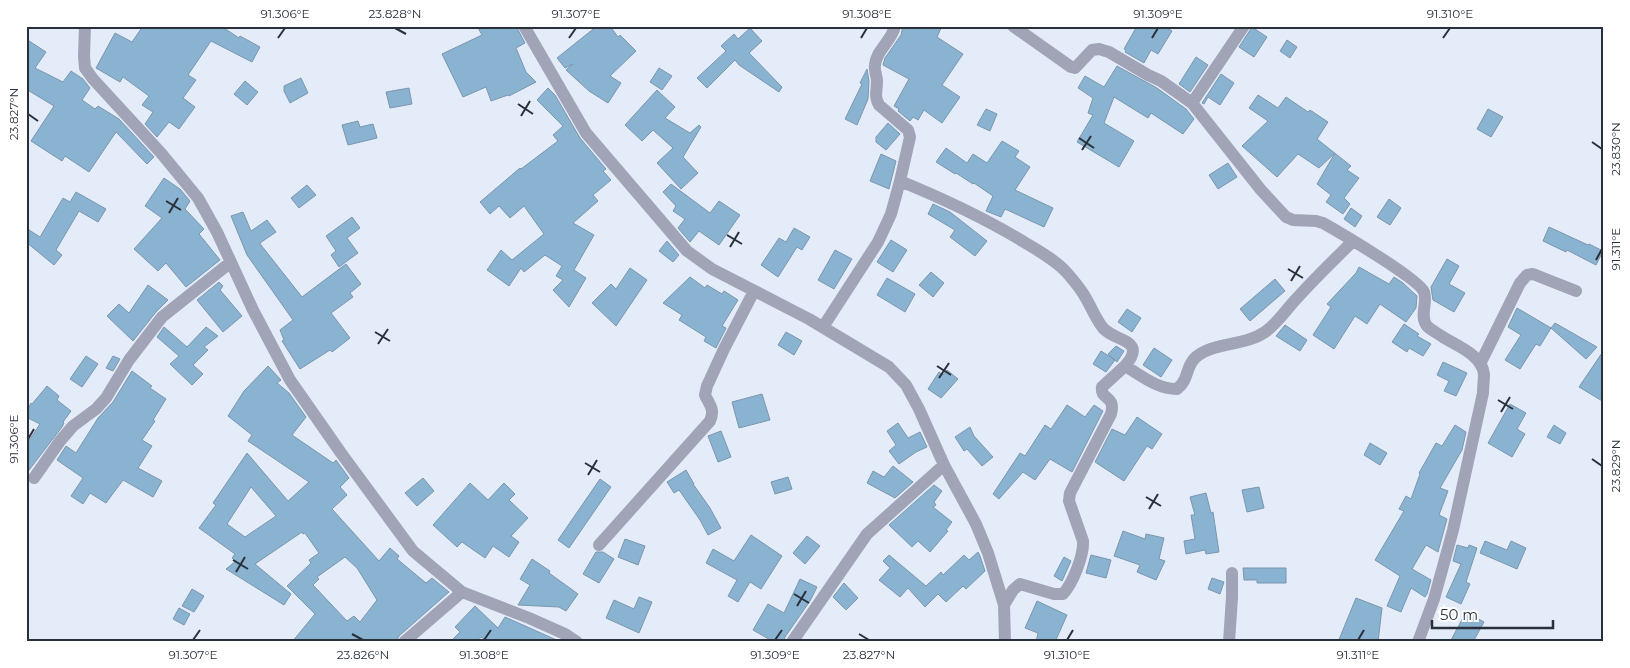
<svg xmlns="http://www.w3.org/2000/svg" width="1630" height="668" font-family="Montserrat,sans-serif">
	<rect width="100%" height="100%" fill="#e5ecf9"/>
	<path fill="#8ab2d1" stroke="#7a97ae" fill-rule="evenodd" d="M143,26H221L239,38L240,36L260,47L252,62L211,41L188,75L196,80L183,98L195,107L179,129L169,122L157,137L145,124L153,112L142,105L149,96L123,77L120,82L96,68L115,33L132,42Z
		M477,26H516L525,43L516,48L526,72L536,82L509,96L508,95L491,101L486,87L463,97L442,54L482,35Z
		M597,26H610L618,37L620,35L636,51L610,76L621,83L608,103L589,91L566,70L573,64L565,68L557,58Z
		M903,26H942L937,37L963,54L942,85L960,97L942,123L924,110L918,120L913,117L910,121L898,111L899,109L894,106L909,79L883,65L885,58L901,35Z
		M1137,26H1164L1172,31L1158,54L1151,50L1144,63L1125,52L1126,50L1124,49Z
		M1252,27L1267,37L1254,57L1239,47Z
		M750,28L762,41L749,53L782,87L779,92L739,65L735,60L707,88L697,78L726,51L721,46L734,34L738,39Z
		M26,39L46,52L35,68L63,82L71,71L83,79L90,88L82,100L95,109L98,106L119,119L154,157L147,164L116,132L89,172L65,156L62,161L31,141L54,106L26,89Z
		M1287,40L1297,47L1290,58L1280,51Z
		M1196,57L1208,65L1190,92L1179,84Z
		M1117,66L1157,88L1186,109L1194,119L1183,134L1151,113L1148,118L1114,97L1104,123L1134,141L1119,167L1077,142L1093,115L1088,113L1093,98L1078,88L1085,76L1104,87Z
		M659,68L672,76L662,90L650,82Z
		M867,69L869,81L868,99L857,125L845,119L862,84L860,83Z
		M1221,74L1234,83L1220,105L1208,97L1204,104L1202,103Z
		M301,78L308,93L290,103L284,91V86Z
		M245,81L258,92L247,105L234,94Z
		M409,88L412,104L390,108L386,92Z
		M548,88L555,95L580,138L606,169L603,171L611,180L593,195L598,201L573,223L594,235L574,270L586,278L569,307L553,290L563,280L556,276L562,266L545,255L524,272L521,268L509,286L487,270L501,250L512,260L544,234L524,206L510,218L499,206L490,214L480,202L520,168L521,169L558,141L553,135L563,126L537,100Z
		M657,90L675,107L665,118L690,133L699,125L701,127L683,157L698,173L681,189L657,163L673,148L653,130L642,141L625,125Z
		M1258,95L1278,108L1286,97L1308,112L1310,110L1328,122L1317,139L1351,166L1347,170L1359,178L1344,198L1350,204L1343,214L1326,202L1331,195L1317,184L1335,153L1319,168L1298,154L1277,177L1242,146L1268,121L1249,108Z
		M986,109L997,114L990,131L977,125Z
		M1488,109L1503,117L1491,137L1477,129Z
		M358,121L360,127L373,124L377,138L348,145L342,125Z
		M888,123L900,134L886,150L876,142V137Z
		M1002,141L1019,151L1015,157L1030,167L1015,190L1053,208L1044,227L1005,209L1001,217L986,211L993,196L974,183L973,184L956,173L955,174L936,162L946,148L967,163L973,154L987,163Z
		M881,154L896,161L889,189L870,181Z
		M1228,163L1237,177L1218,189L1209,175Z
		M164,178L180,189L190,201L185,209L204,229L199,234L220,260L186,287L166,263L158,271L134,249L162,218L145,206Z
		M671,184L710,213L719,201L740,215L719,245L699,231L690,242L678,228L685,219L673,211L676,206L663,192Z
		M307,185L316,195L299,208L291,198Z
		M76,192L106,209L98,222L79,211L56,250L62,255L54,265L26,242V228L40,237L63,198L70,202Z
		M1389,199L1401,208L1390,225L1377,217Z
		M933,204L950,212L987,241L975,256L950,237L955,230L928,214Z
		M1351,208L1362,216L1355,227L1344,219Z
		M243,212L251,231L267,220L276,232L260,243L261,245L302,297L346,264L361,284L350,293L353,297L331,313L350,338L332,352L330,350L300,369L282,341L284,340L280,330L293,320L247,255L231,216Z
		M352,217L360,228L347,238L358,253L339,267L331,255L336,251L326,236Z
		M1549,227L1588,245L1589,244L1603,251L1596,265L1567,250L1566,252L1543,241Z
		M794,228L810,237L802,250L797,247L778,277L761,265L779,238L786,242Z
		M891,240L907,250L893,272L877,262Z
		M667,241L679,255L673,262L659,251Z
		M835,250L852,259L834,289L818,280Z
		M1447,259L1459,266L1449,284L1465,293L1454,312L1433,300L1431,287Z
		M1359,267L1389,284L1394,277L1403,283L1417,296L1416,308L1406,322L1380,304L1367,324L1355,316L1334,349L1313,335L1331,307L1327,304L1356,273Z
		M630,268L647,280L616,326L592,303L611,284L616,289Z
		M931,272L944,283L933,297L919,285Z
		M690,277L705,288L707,285L722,294L724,291L738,300L722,326L726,328L716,348L704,341L706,337L679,320L682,315L663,303Z
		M887,278L915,294L905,312L877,295Z
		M1275,279L1285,291L1250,321L1240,309Z
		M219,282L223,286L220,290L242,316L223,332L197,300Z
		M148,285L168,300L156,312L133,341L107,316L119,304L129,313Z
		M1517,308L1551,328L1540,346L1536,344L1520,369L1505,360L1521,335L1508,327Z
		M1127,309L1141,318L1132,332L1118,322Z
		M1555,323L1597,347L1586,359L1551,328Z
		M1404,324L1419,334L1417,336L1431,344L1423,356L1409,348L1407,352L1392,342Z
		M1285,325L1307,340L1300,351L1276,336Z
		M164,327L187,347L206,327L218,336L204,347L208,350L193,365L203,374L192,385L170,364L179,356L157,337Z
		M786,332L802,341L794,355L778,345Z
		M1116,346L1124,351L1117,362L1108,354Z
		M1154,348L1172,360L1161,377L1143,365Z
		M1604,350V402L1579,387Z
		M1101,351L1115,360L1106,372L1093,364Z
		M86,356L98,364L82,387L70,379Z
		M113,356L120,359L113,371L106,368Z
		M1443,362L1467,373L1456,396L1444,391L1449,381L1437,375Z
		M268,366L281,380L277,383L289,393L306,417L292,435L333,463L336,460L349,478L340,487L347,495L332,509L379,561L390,548L399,556L397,559L426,583L432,578L449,592L399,636L396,642H292L315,614L287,586L311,563L309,560L319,553L305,533L303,534L302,532L255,564L291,594L284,605L226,569L236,561L232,558L235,554L199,528L216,505L213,503L247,453L288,501L309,482L248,441L252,435L228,416L244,391ZM251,487L276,516L245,537L227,524ZM345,557L357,568L377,600L360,622L354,616L347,621L313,585L319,579L317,577Z
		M947,370L958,379L941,398L928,389L939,372L943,375Z
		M132,371L152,386L150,388L166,399L153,420L155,421L142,440L152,446L138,468L162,481L153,497L123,480L106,503L90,493L83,504L71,496L83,478L57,460L66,446L76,453L98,418L113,402Z
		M47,386L59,396L57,400L71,411L63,422L64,423L62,427L26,474V445L40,424L26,417V413L31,403L32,404Z
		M762,394L770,420L739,428L732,402Z
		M1510,404L1526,413L1517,429L1525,434L1512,457L1488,443Z
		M1067,405L1085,417L1094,405L1103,411L1072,472L1050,459L1035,480L1023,472L999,499L993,494L1020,453L1025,456L1045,425L1051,429Z
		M1137,417L1162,434L1152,449L1147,446L1124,481L1095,462L1112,429L1125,435Z
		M898,423L908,438L920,432L927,447L916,452L899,464L889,451L896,445L887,431Z
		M1455,425L1466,432L1462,450L1440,488L1448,491L1439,515L1447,519L1438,552L1426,545L1412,569L1431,580L1427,594L1425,597L1411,588L1401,612L1387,606L1400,576L1375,560L1404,511L1399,509L1406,496L1411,499L1420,474L1419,473L1436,443L1442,446Z
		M1554,425L1566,433L1560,444L1547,437Z
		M970,427L974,436L993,457L982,466L967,449L964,451L955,437Z
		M721,431L731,457L718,462L708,436Z
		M1370,443L1387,453L1380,465L1364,455Z
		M893,466L913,482L895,498L867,483L873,471L884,477Z
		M686,470L694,484H693L710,508L721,528L708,535L700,520L679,490L674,493L667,482Z
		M788,477L792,489L775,494L771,482Z
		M423,478L434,491L417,506L405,493Z
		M600,479L611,487L569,548L558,540Z
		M470,483L488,500L504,483L515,494L509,500L528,518L511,536L519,542L509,557L493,546L485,558L462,542L457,547L433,525Z
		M934,485L942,491L934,502L936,505L933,507L952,522L946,530L948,531L930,552L918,541L912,547L889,525Z
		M1259,487L1264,508L1247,512L1242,490Z
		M1206,493L1211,513L1213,512L1219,552L1206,554L1205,550L1186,554L1184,541L1195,539L1191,515H1195L1190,497Z
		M1123,531L1145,539L1146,534L1164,538L1159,559L1165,561L1156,580L1137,572L1140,565L1114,556Z
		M751,535L782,556L761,589L750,582L738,602L728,596L737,580L706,563L713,549L734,561Z
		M807,536L820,546L805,564L793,553Z
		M625,539L645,546L638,565L618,557Z
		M1485,541L1507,550L1511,541L1526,548L1517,569L1480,553Z
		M1457,545L1468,548L1469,545L1477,548L1466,582L1470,584L1461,604L1446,597L1461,564L1453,561Z
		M596,552H603L614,559L599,583L583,574Z
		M978,552L980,556L985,571L966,589L963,586L946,602L938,594L925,607L908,588L900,597L879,580L890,568L883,561L889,555L926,586L941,572L943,575L964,555L969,560Z
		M1091,555L1111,560L1106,578L1086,573Z
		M1064,557L1071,561L1062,581L1054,576Z
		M532,559L550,571L549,573L578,594L566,611L559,607L518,605L530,585L520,579Z
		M1243,568H1286V583H1257V580H1244Z
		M1212,578L1224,582L1220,594L1208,589Z
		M800,579L817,587L810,601L785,637L784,642H774L753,630L768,604L784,613Z
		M844,583L858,598L846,610L833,597Z
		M192,589L204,596L194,612L182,606Z
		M639,597L652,602L639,633L606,618L614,600L634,609Z
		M1356,598L1382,608L1378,642H1338Z
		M1037,601L1067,615L1055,642H1036L1038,633L1025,628Z
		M475,606L498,628L505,617L561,642H488L481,637L477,642H450L460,632L455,627Z
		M179,608L190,614L184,625L173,619Z
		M1466,612L1484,622L1473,642H1450Z"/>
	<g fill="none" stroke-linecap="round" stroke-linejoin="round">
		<path stroke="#a1a4b7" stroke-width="12" d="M85,26L84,56L85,68L93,79L161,153L198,198L217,232L253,310L290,380L341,453L413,551L462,592L529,618L565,634L577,642
			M524,26L586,133L687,251L712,269L809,319L889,367L906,385L919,409L944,465L976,524L988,553L1004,605L1005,642
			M895,26C892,41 876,50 875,65C874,71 877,76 877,81C877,91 874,96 879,105L908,130L910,137L900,181
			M1013,26L1071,67L1075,68L1092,50L1099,49L1109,52L1148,75L1161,81L1192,103
			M1244,26L1192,103L1261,190L1286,217L1293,220L1316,221L1323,223C1339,232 1419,279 1424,292C1428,302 1419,316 1427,326C1431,330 1437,333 1443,337C1457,346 1482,355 1484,374C1484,380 1483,387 1483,393L1453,530L1434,599L1418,642
			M823,327L878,242L891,214L900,181C944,199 987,219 1029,245C1042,253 1058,262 1068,274C1074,281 1080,288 1084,295C1091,306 1095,318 1103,328C1115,342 1148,339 1125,366
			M1480,364L1520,283L1527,275L1533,274L1576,291
			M34,478L60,441L73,426L96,409L106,398L129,360L162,317L231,262
			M599,545L710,421C715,409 710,406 705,395L707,386L724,349L754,291
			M1004,605L1013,590L1020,584L1054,594H1063C1073,583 1084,555 1083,541L1069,501L1070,493L1111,414C1116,394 1100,401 1102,387L1125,366C1142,376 1157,389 1177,389C1190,379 1185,366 1196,357C1214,342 1245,346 1265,332C1279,322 1287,308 1299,296C1316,277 1335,259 1353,241
			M404,642L462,592
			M792,642L867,534L944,465
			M1229,642L1232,597V573"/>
	</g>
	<path fill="none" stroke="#29303c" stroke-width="2" d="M395,28L406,34M278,38L285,28M569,38L576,28M861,38L867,28M1152,38L1158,28M1443,38L1450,28M518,104L533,114M28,114L38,121M521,116L530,101M1079,138L1094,148M1592,142L1602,149M1082,150L1091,136M166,201L181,210M169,213L178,198M727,235L742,244M730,247L739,232M1596,260L1602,249M1288,269L1303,278M1291,281L1300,266M375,332L390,341M378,344L388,329M937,366L951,375M939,378L949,363M1498,400L1513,409M1501,412L1510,397M28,439L34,429M1592,459L1602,466M585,463L600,472M588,475L597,460M1146,497L1161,506M1149,509L1158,494M233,560L248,569M236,572L245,557M794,594L809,603M797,606L806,591M352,634L363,640M859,634L869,640M193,640L200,630M484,640L491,630M775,640L782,630M1067,640L1073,630M1358,640L1364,630"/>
	<rect width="1630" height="668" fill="none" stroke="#ffffff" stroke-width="55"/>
	<path d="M1432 620v8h121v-8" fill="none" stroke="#29303c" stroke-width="2.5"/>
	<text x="1440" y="620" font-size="15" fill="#29303c" stroke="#ffffff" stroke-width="4" paint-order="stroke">50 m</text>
	<rect x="28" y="28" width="1574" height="612" fill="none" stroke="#29303c" stroke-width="2"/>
	<g font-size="12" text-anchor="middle" fill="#29303c">
		<text x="285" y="18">91.306°E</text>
		<text x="395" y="18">23.828°N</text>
		<text x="576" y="18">91.307°E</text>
		<text x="867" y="18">91.308°E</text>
		<text x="1158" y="18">91.309°E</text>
		<text x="1450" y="18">91.310°E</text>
		<text transform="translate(14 114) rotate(-90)" y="4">23.827°N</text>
		<text transform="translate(1616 149) rotate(-90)" y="4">23.830°N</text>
		<text transform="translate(1616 249) rotate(-90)" y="4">91.311°E</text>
		<text transform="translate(14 439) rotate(-90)" y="4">91.306°E</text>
		<text transform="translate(1616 466) rotate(-90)" y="4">23.829°N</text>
		<text x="193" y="659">91.307°E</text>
		<text x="363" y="659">23.826°N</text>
		<text x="484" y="659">91.308°E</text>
		<text x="775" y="659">91.309°E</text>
		<text x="869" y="659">23.827°N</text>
		<text x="1067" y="659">91.310°E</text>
		<text x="1358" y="659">91.311°E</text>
	</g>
</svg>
